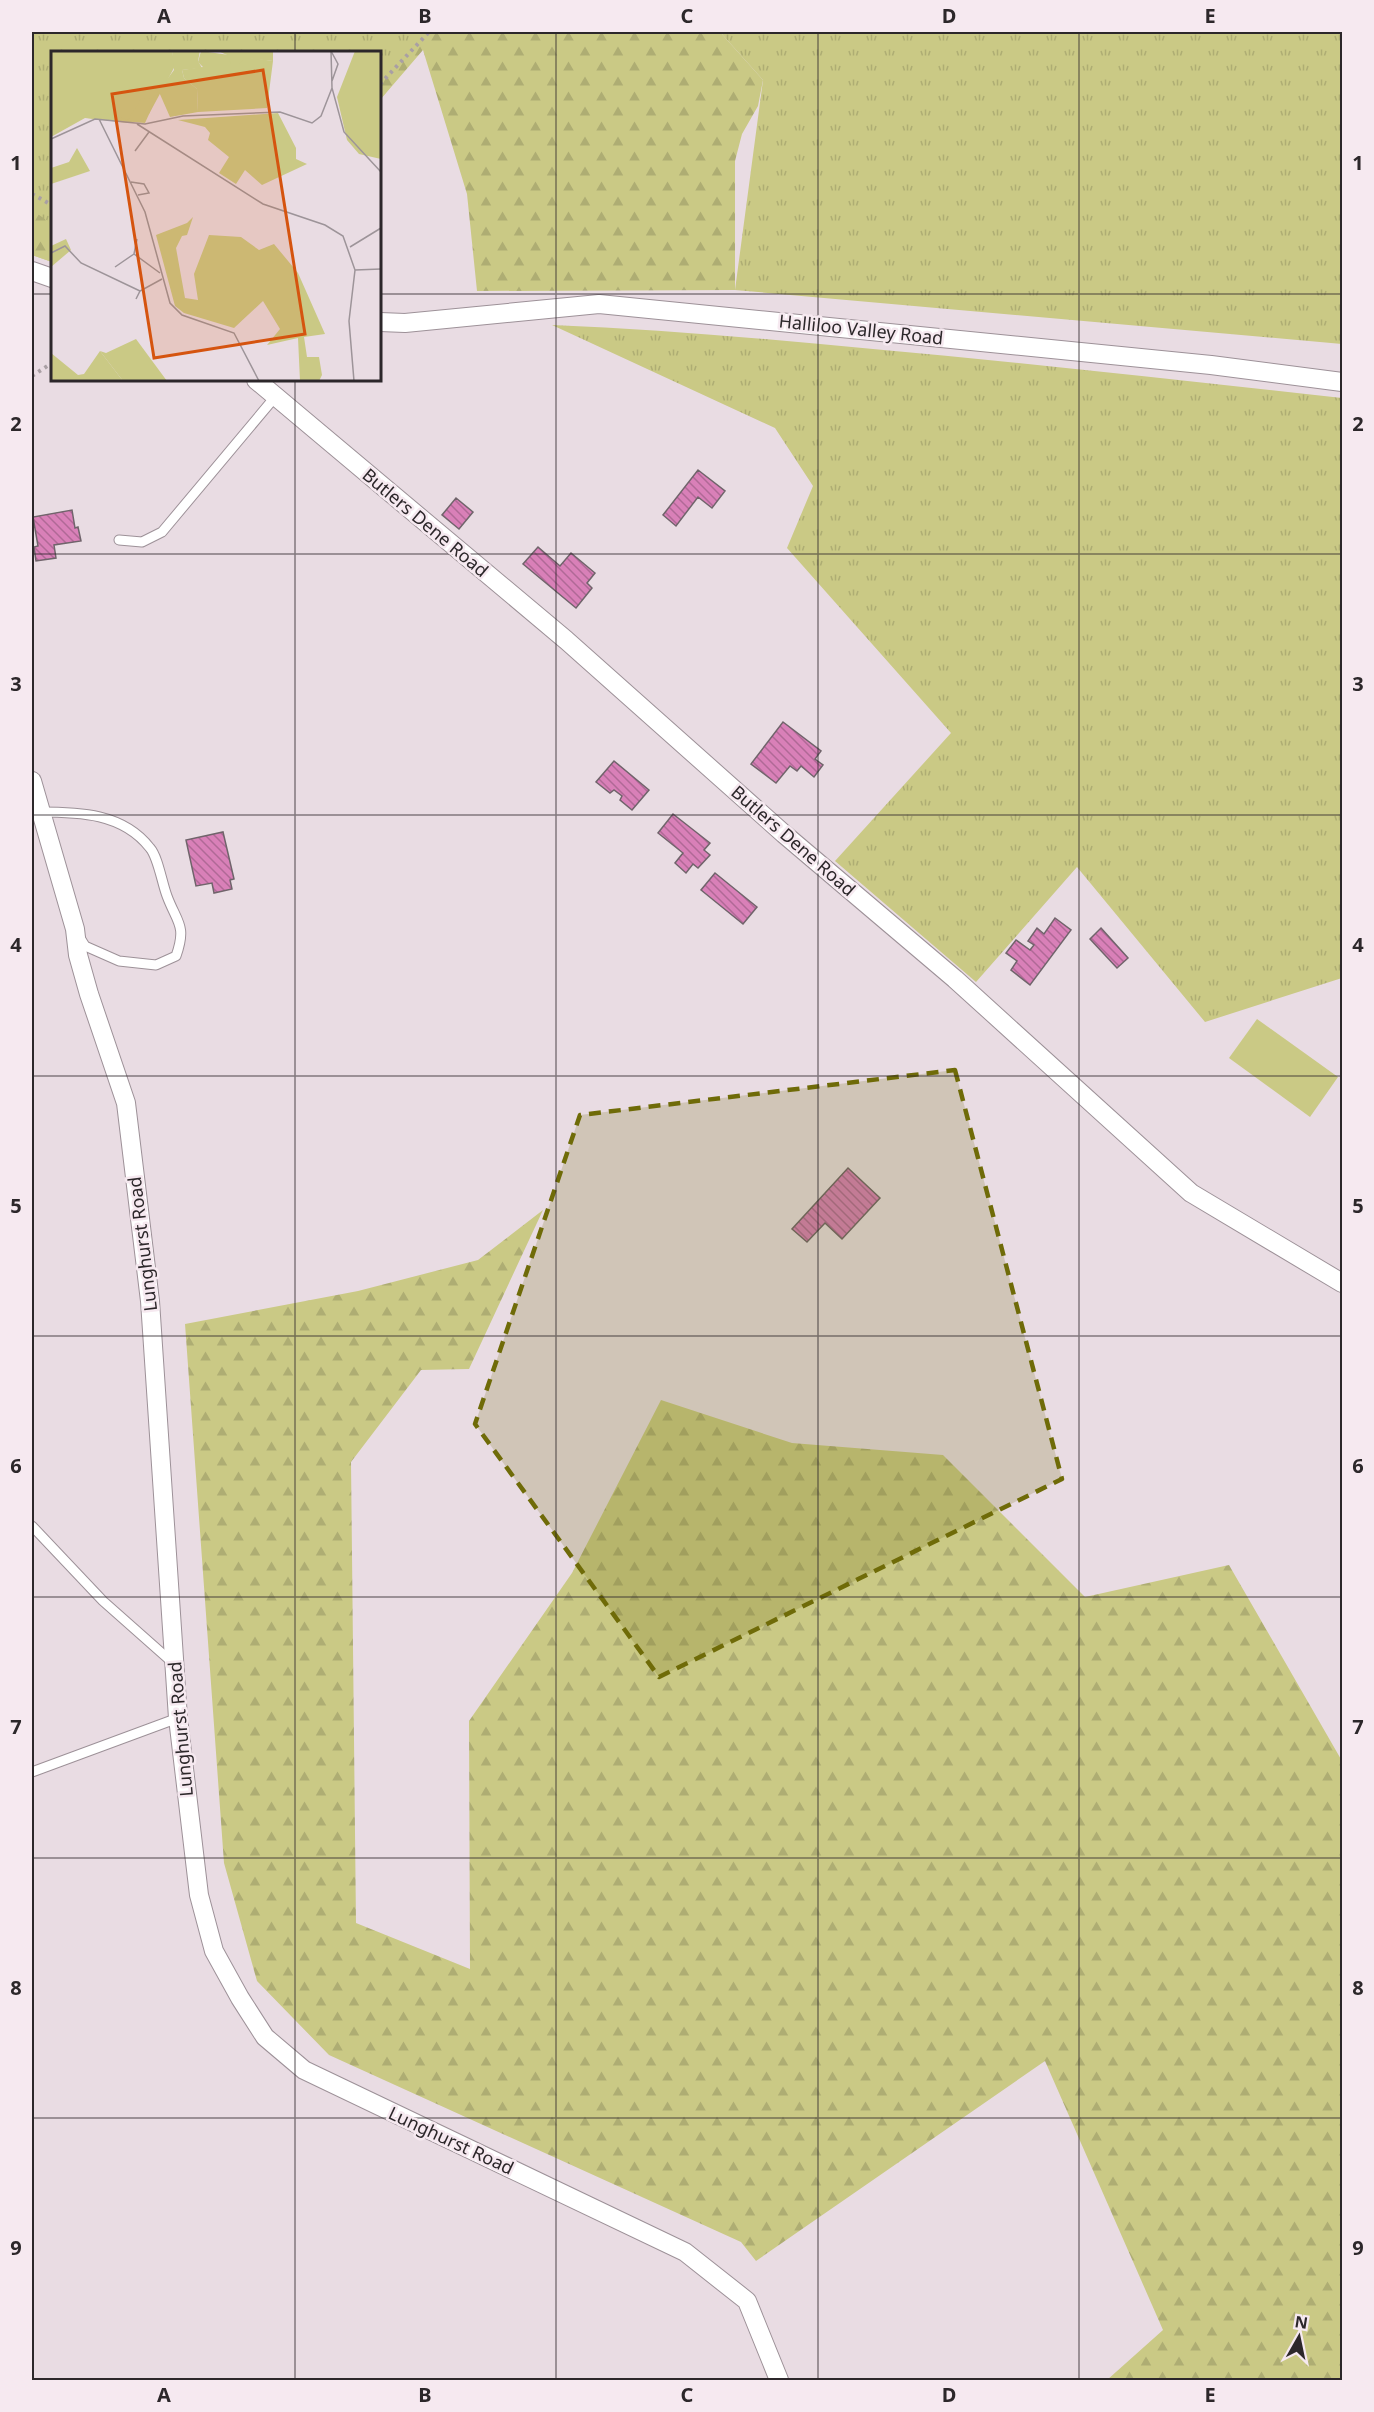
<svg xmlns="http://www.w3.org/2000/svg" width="1374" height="2412" font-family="'Noto Sans',sans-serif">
	<defs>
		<pattern id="grass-tufts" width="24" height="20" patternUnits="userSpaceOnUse" patternTransform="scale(1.5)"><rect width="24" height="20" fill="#cac985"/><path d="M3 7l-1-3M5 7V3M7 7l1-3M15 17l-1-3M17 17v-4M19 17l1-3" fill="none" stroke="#aead73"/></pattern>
		<pattern id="forest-firs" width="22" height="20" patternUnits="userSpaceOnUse" patternTransform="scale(1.5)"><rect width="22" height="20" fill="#cac985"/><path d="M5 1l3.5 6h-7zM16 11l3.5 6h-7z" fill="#aead73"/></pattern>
		<pattern id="building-back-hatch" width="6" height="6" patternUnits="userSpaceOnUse" patternTransform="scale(1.5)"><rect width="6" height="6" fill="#d980b8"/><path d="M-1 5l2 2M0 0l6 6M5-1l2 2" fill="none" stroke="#b06996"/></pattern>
	</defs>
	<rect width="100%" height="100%" fill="#e9dce3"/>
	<path fill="url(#grass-tufts)" d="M32,32H434L380,100V52H52V262L32,255Z
		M720,32H1342V344L735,290L763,80Z
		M552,325C659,329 766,339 873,349C1030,363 1186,381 1342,398V978L1205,1022L1077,867L976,982L835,861L951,733L787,548L813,486L775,428Z"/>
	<path fill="url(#forest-firs)" d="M421,32H720L763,80L758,106L742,134L735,161V290L477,291L467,194L423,50L380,100V74Z
		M32,210L52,224V262L32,255Z
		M543,1210L469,1369L421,1370L351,1462L356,1923L470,1969L469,1721L572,1573L661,1400L792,1443L943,1455L1085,1597L1229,1565L1342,1761V2380H1107L1163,2330L1045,2061L756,2261L741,2242L329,2055L257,1981L224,1863L185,1324L358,1291L478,1260Z"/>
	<path fill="#cac985" d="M1257,1019L1338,1077L1310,1117L1229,1058Z"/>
	<path fill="url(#building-back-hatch)" stroke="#70646b" stroke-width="1.5" d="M698,470L725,491L712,508L698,497L676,526L663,515Z
		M456,498L473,512L459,529L442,515Z
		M72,510L75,528L78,527L81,541L54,545L56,558L36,561L34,547L38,546L33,517Z
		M538,547L560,566L571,553L595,573L587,583L592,588L576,608L523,564Z
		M783,722L821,751L815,759L823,765L814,777L801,766L797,771L790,766L776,783L751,764Z
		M614,761L649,790L632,810L620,800L622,796L614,790L610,793L596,782Z
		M673,814L710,843L704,850L710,855L698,868L693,864L686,873L675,863L683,853L658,833Z
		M223,832L234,879L230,880L232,889L214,893L212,883L196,886L186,840Z
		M715,873L757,907L743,924L701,890Z
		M1055,918L1071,930L1030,985L1011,970L1017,961L1006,953L1016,940L1030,950L1034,945L1028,941L1037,928L1044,934Z
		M1101,928L1128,958L1117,968L1090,939Z
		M848,1168L880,1198L842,1239L825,1223L807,1242L792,1229Z"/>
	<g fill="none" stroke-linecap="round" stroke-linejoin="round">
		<g stroke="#9d9198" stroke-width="11">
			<path id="service" d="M119,540L142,542L162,532L275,397
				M39,812C79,812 123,813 150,848C158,857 162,883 167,896C177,923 187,925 176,956L156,965L119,961L85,946L80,938
				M32,1526L103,1601L173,1663
				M32,1772L178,1718"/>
		</g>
		<g stroke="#9d9198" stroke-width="20">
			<path id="minor" d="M32,271L52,278
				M380,322L405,323L599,304L1211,365L1342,382
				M256,380L566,640L784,834L955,979L1191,1193L1342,1283
				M32,781L75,929L78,955L89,994L126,1103L150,1301L178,1718L199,1895L214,1951L240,1998L265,2037L304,2070L685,2252L747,2301L779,2380"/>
		</g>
		<path stroke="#a99fa4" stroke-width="4" stroke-dasharray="3 4.5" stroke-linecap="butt" d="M380,84L429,32
			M32,194L52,205
			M32,376L52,363"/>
		<use href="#service" stroke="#fff" stroke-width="9"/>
		<use href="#minor" stroke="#fff" stroke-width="18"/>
	</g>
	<path fill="#6f6b08" fill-opacity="0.2" stroke="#6f6b08" stroke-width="4.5" stroke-dasharray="12 8" stroke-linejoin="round" d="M955,1070L1062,1479L659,1677L475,1424L580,1115Z"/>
	<path fill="none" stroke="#2c272a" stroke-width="1.5" stroke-opacity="0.55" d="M295,32V52M556,32V2380M818,32V2380M1079,32V2380M32,294H52M380,294H1342M295,380V2380M32,554H1342M32,815H1342M32,1076H1342M32,1336H1342M32,1597H1342M32,1858H1342M32,2118H1342"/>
	<g text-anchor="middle" stroke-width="5" stroke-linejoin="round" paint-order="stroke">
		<g font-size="18" fill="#2c272a" stroke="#f6e9f0">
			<text transform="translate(861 330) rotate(6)" y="6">Halliloo Valley Road</text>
			<text transform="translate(425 523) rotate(40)" y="6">Butlers Dene Road</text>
			<text transform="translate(793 841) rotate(41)" y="6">Butlers Dene Road</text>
			<text transform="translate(143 1244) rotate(-97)" y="6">Lunghurst Road</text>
			<text transform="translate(181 1729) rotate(-95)" y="6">Lunghurst Road</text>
			<text transform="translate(451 2141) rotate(25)" y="6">Lunghurst Road</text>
		</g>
	</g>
	<g transform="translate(51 51)">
		<rect width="330" height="330" fill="#e9dce3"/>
		<path d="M0,0H121L124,15L98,63L78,72L34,67L0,86ZM150,0L222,10L216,57L147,61L146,38L133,27L131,19L152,16L147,11ZM227,62L245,97V108L256,113L211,134L194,119L185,133L168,122L178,106L157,89L159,82L154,76L127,69ZM85,288L116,330H72L49,300L55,302Z" fill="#cac985"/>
		<path d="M121,0H149L147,10L151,17L131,19L133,27L146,38L147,61L119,66L108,41L94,72L36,67L55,62L77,69L90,48L102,47L123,19ZM167,0H222V10L194,7L188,13H180L176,4ZM304,0H330V108L308,103L296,89L286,46ZM26,97L39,120L0,133V117L18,111ZM142,166L136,184L131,185L125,197L134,247L147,249L143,223L158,184L190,186L208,199L223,193L247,222L274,283L253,286L256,306H268L271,324L268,330H249L247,287L216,294L229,278L212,250L183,277L133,262L124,255L105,184L136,172ZM15,188L20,199L0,216V195ZM49,300L72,330H0V302L27,324L33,323Z" fill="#cac985"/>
		<path fill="none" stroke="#9d9499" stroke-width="1.5" d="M280,0L281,37L293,81L330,121M280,0L287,13L281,30M48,68L94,161L119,252L131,264L183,282L208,330M86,73L212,153L274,174L292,185L304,219L298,270L303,330M0,88L44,68L94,73L132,65L229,61L261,72L270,65L281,37M84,100L98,81M80,131L93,133L98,142L87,144M86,188L83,203L109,222M299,196L330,177M0,202L14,195L30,212L89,240M64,216L83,203M304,219L330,218M85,248L89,240L111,228"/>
		<path fill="#d5540f" fill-opacity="0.15" stroke="#d5540f" stroke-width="3" d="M212,19L254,283L103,307L61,43Z"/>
		<rect width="330" height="330" fill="none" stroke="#2c272a" stroke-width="3"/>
	</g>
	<rect width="1374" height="2412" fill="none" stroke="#f6e9f0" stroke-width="66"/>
	<g transform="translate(1299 2337) rotate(9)" stroke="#f6e9f0" stroke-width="4.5" paint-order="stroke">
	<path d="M0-4.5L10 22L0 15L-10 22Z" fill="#2c272a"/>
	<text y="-9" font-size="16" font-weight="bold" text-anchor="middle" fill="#2c272a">N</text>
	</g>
	<rect x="33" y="33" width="1308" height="2346" fill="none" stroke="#2c272a" stroke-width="2"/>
	<g font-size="20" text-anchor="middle" font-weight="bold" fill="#2c272a">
		<text x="164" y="23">A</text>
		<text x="425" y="23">B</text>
		<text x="687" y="23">C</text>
		<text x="949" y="23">D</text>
		<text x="1210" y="23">E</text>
		<text x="16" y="170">1</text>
		<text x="1358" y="170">1</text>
		<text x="16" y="431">2</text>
		<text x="1358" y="431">2</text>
		<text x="16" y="691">3</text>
		<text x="1358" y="691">3</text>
		<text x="16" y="952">4</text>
		<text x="1358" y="952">4</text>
		<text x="16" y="1213">5</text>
		<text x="1358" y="1213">5</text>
		<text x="16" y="1473">6</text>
		<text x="1358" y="1473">6</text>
		<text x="16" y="1734">7</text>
		<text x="1358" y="1734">7</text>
		<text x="16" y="1995">8</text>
		<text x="1358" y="1995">8</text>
		<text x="16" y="2255">9</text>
		<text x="1358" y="2255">9</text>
		<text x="164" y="2402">A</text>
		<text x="425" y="2402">B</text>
		<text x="687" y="2402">C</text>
		<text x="949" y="2402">D</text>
		<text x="1210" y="2402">E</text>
	</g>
</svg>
